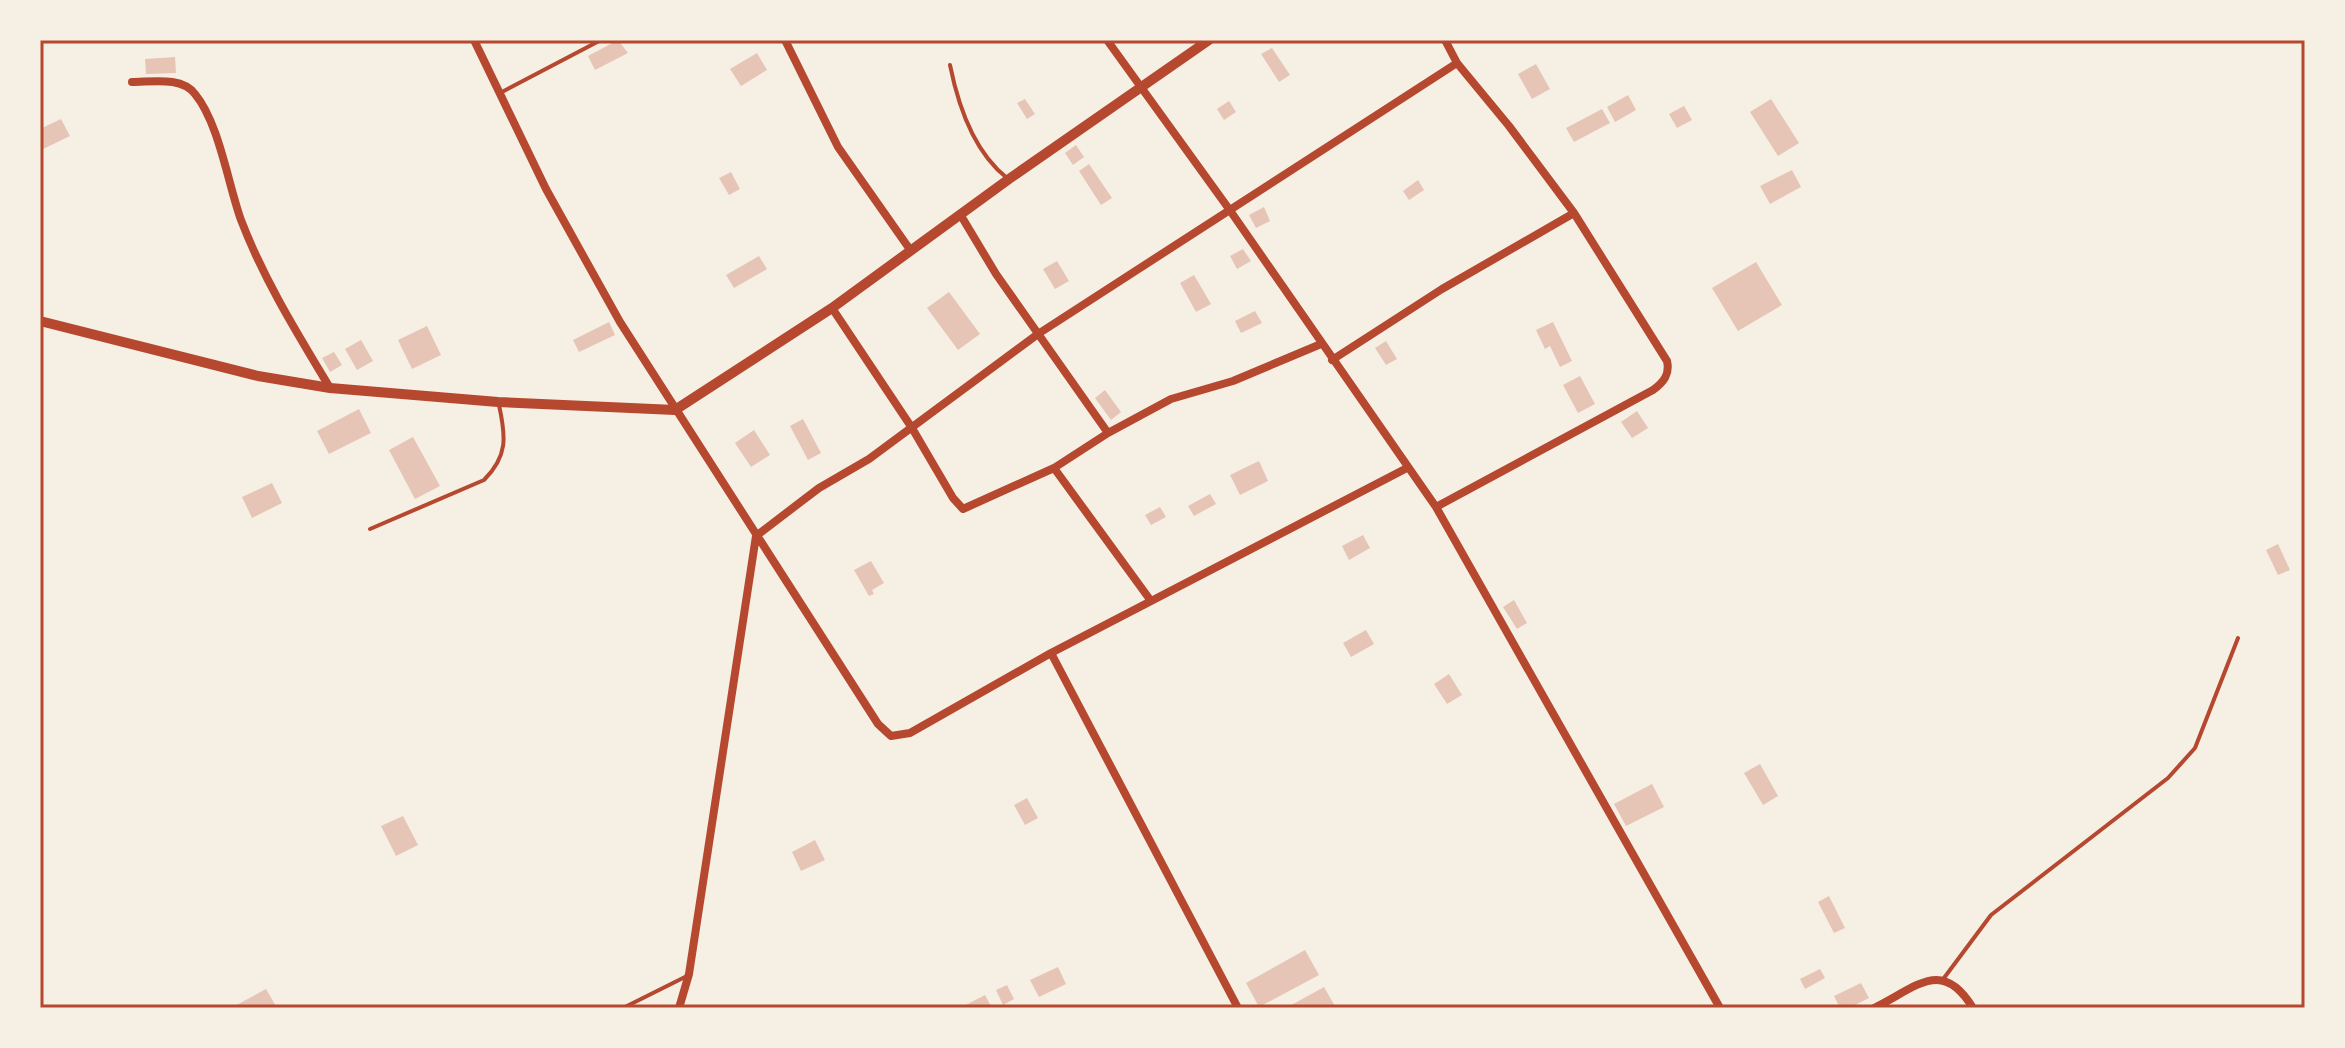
<svg xmlns="http://www.w3.org/2000/svg" width="2345" height="1048" font-family="Signika,sans-serif">
	<rect width="100%" height="100%" fill="#f6efe4"/>
	<path fill="#e6c5b7" d="M618,40L628,53L595,70L588,56Z
		M1272,48L1290,75L1279,82L1261,54Z
		M757,53L767,70L741,86L730,69Z
		M175,57L176,73L146,74L145,59Z
		M1536,64L1550,89L1532,99L1518,74Z
		M1628,95L1636,110L1615,122L1607,107Z
		M1025,99L1035,114L1027,119L1017,103Z
		M1771,99L1799,143L1778,156L1750,112Z
		M1229,101L1236,112L1224,120L1217,109Z
		M1684,106L1692,120L1677,128L1669,114Z
		M1602,109L1610,123L1574,142L1566,128Z
		M61,119L70,136L41,150L40,129Z
		M1076,145L1084,157L1073,165L1065,153Z
		M1089,164L1112,198L1101,205L1079,171Z
		M1792,170L1801,187L1770,204L1760,186Z
		M731,172L740,189L729,195L719,178Z
		M1418,180L1424,190L1409,200L1403,191Z
		M1264,207L1270,221L1256,228L1249,215Z
		M1243,249L1251,261L1237,269L1230,256Z
		M759,256L767,269L734,288L726,275Z
		M1057,261L1069,281L1055,289L1043,269Z
		M1756,262L1782,305L1738,331L1712,288Z
		M1194,275L1211,304L1196,312L1180,283Z
		M949,292L980,334L958,350L927,308Z
		M1255,311L1262,323L1241,333L1235,321Z
		M609,322L615,335L579,352L573,340Z
		M1553,322L1572,361L1560,367L1550,346L1545,349L1536,330Z
		M427,326L441,355L412,369L398,340Z
		M361,340L373,361L357,370L345,349Z
		M1386,341L1397,359L1386,365L1375,348Z
		M334,352L342,365L330,372L322,358Z
		M1580,376L1595,404L1578,413L1563,385Z
		M1105,390L1121,412L1111,420L1095,398Z
		M359,409L371,433L329,454L317,431Z
		M1637,411L1648,428L1632,438L1621,422Z
		M803,419L821,453L808,460L790,426Z
		M754,430L770,455L751,467L735,443Z
		M413,437L440,486L415,499L389,450Z
		M1259,461L1268,481L1240,495L1230,475Z
		M272,483L282,503L252,518L242,497Z
		M1210,494L1216,504L1194,516L1188,506Z
		M1160,507L1166,517L1151,525L1145,515Z
		M1363,535L1370,548L1349,560L1342,546Z
		M2278,544L2290,570L2278,575L2266,550Z
		M871,561L884,583L872,590L874,594L869,596L854,570Z
		M1514,600L1527,623L1517,629L1503,607Z
		M1366,630L1374,644L1351,657L1343,643Z
		M1449,674L1462,695L1447,704L1434,684Z
		M1760,764L1778,796L1763,805L1744,773Z
		M1652,784L1664,807L1626,826L1614,804Z
		M1027,798L1038,818L1025,825L1014,805Z
		M403,816L418,845L396,856L381,826Z
		M815,840L825,860L801,871L792,852Z
		M1829,896L1845,928L1834,933L1818,902Z
		M1305,950L1319,975L1259,1007L1246,983Z
		M1058,967L1066,984L1039,997L1030,980Z
		M1820,969L1825,978L1805,989L1800,979Z
		M1861,983L1869,998L1849,1008H1840L1834,996Z
		M1007,985L1014,999L1003,1005L996,990Z
		M1324,987L1336,1008H1286Z
		M266,989L277,1008H231Z
		M985,995L992,1008H960Z"/>
	<g fill="none" stroke-linecap="round" stroke-linejoin="round">
		<path stroke="#b5482f" stroke-width="4" d="M950,65C958,105 974,152 1007,178
			M500,93L601,40
			M370,529L484,480C508,456 506,437 499,405
			M1944,978L1991,915L2168,778L2195,748L2238,638
			M623,1008L687,976"/>
		<path stroke="#b5482f" stroke-width="8" d="M474,40L546,189L620,322L878,724L891,736L910,733L1051,653L1407,468
			M785,40L838,147L911,251
			M1107,40L1229,209L1436,507L1720,1008
			M132,82C151,82 182,76 195,94C219,123 228,184 241,220C264,280 297,333 330,388
			M960,214L996,274L1108,433
			M832,308L912,428L953,498L963,509L1054,468L1108,433L1171,399L1233,381L1321,344
			M1332,360L1442,289L1574,213
			M1054,468L1151,601
			M1436,507L1653,390C1664,382 1670,374 1667,361L1574,213L1509,126L1457,63L1445,40
			M1051,653L1238,1008
			M679,1008L689,974L756,536L819,488L869,459L1038,334L1457,63
			M1874,1008C1917,987 1942,957 1973,1008"/>
		<path stroke="#b5482f" stroke-width="10" d="M40,321L258,376L330,388L498,402L675,410L832,308L1009,179L1209,40"/>
	</g>
	<rect width="2345" height="1048" fill="none" stroke="#f6efe4" stroke-width="84"/>
	<rect x="42" y="42" width="2261" height="964" fill="none" stroke="#b5482f" stroke-width="3"/>
</svg>
